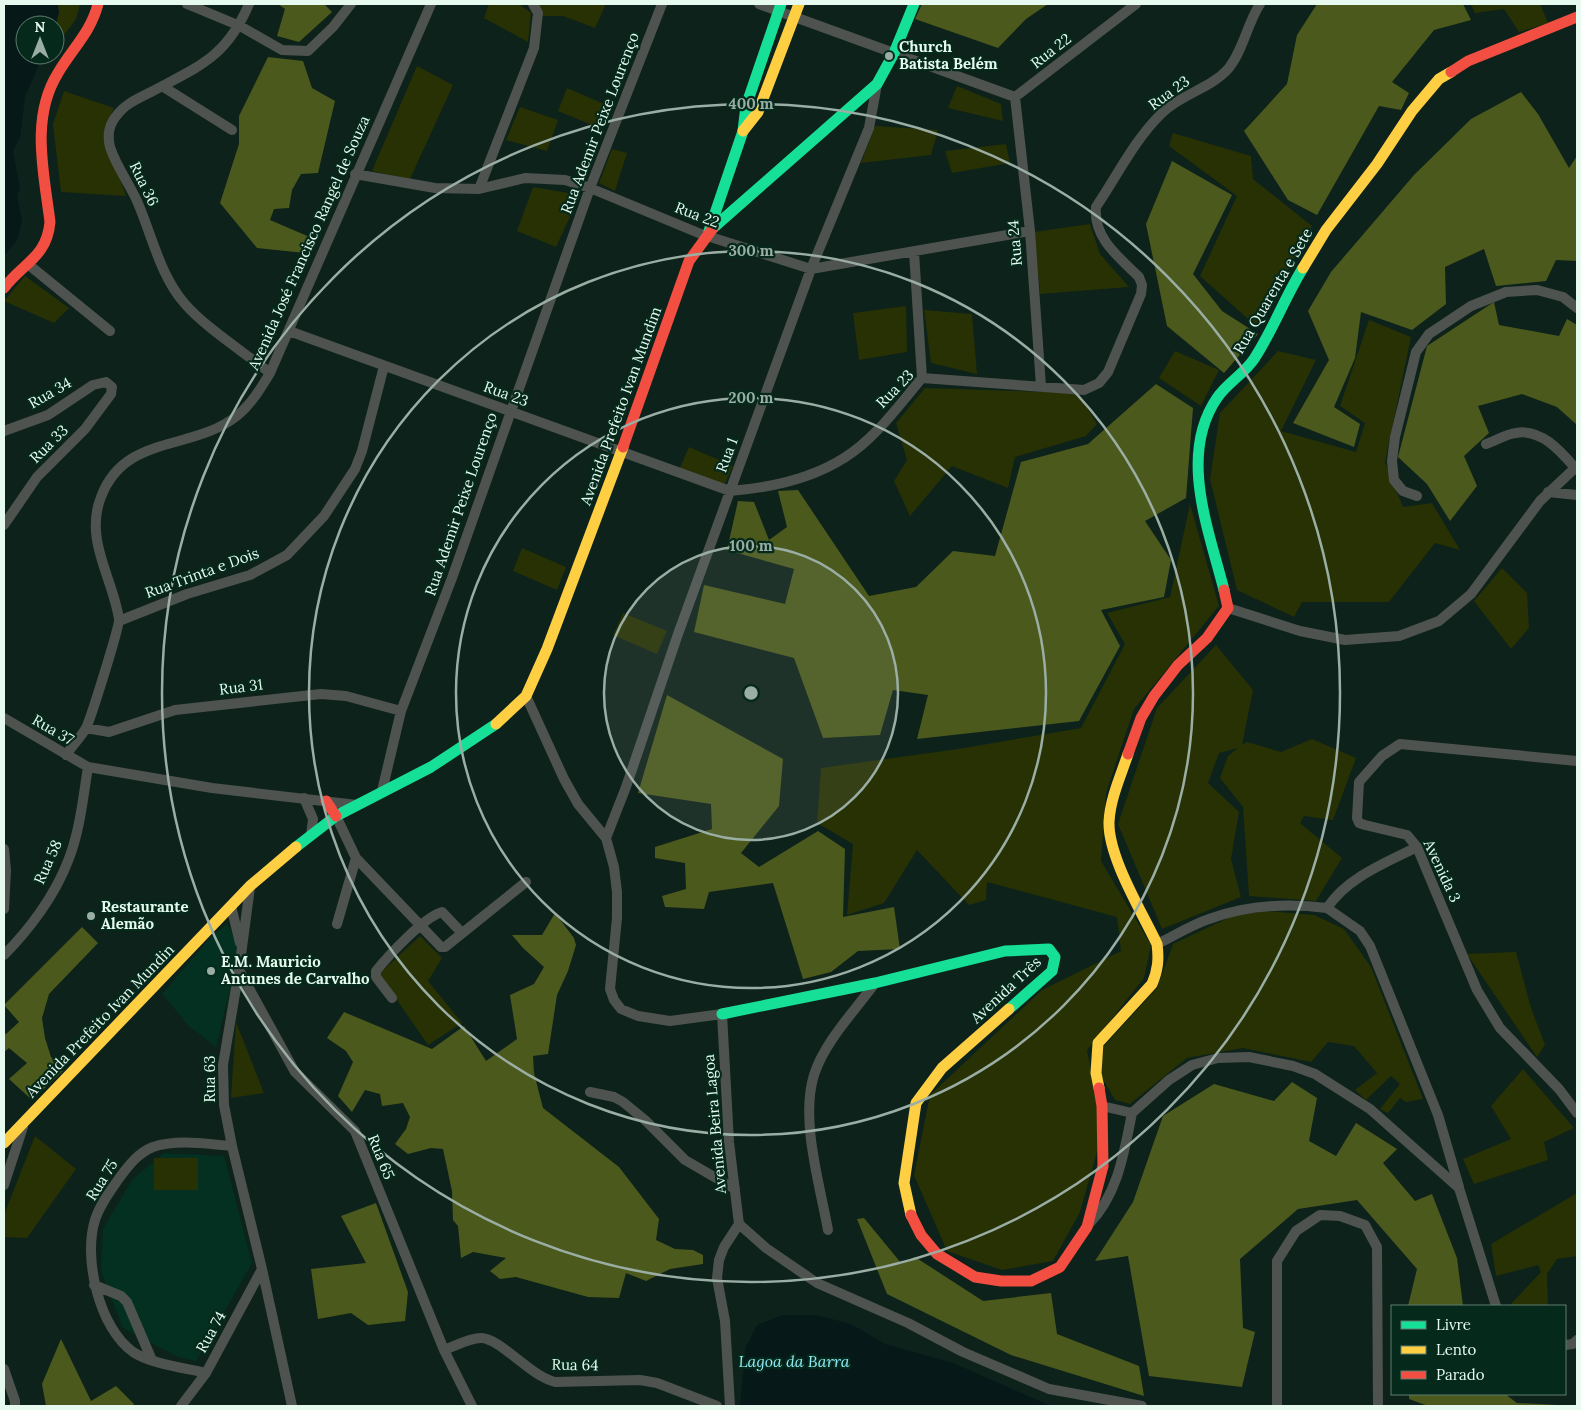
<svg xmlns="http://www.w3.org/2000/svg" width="1581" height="1410" font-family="Lora,serif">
	<rect width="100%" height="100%" fill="#0d221a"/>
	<path fill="#033020" d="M227,924L238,943L237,960L216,1047L189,1026L162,994L210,938Z
		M164,1153L224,1156L252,1263L196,1361L178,1357L123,1328L101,1271L103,1229L132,1180Z"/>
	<path fill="#273104" d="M58,4H80L76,19L55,47Z
		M489,4H519L531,13L528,42L484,18Z
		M534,4H606L595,28L563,16H541Z
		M1471,4H1540L1548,23L1519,32L1504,9L1475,13Z
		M417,66L453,85L410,179L372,171Z
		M957,86L1001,104L1003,121L948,108Z
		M567,88L611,107L602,129L558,111Z
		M64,91L114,108L104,131L126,196L61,192L53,124Z
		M520,107L558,120L547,151L506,140Z
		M875,126L938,130L931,155L861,163Z
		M1173,133L1251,156L1253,179L1312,226L1257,327L1200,276L1237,196L1169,146Z
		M1006,144L1010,163L952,173L945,151Z
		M612,149L627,153L615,191L599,183Z
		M533,187L580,195L556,247L517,231Z
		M1090,224L1100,254L1129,287L1040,294L1034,232Z
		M25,276L69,308L54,323L4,301Z
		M906,306L907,352L859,360L853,313Z
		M924,310L972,314L977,374L931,363Z
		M1369,320L1411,337L1385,462L1403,507L1432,503L1460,550L1435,543L1389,602H1302L1294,617L1237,590L1210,479L1220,413L1278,351L1316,360L1281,431L1356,452L1365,423L1340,406Z
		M1175,351L1219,370L1201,406L1159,378Z
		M925,388L1078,393L1097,424L1086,436L1015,457L1008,488L952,466L910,516L894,481L907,460L896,423Z
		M689,447L733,466L723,488L679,470Z
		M1190,504L1219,606L1134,709L1106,793L1101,861L1151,945L1144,978L1087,1050L1103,1131L1080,1212L1053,1261L1002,1270L947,1251L914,1175L930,1095L1042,990L1121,951L1117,917L987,882L986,900L969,905L917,850L884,903L847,915L853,844L817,823L821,768L958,749L1081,728L1125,644L1107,613L1170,597Z
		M522,548L566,567L557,590L513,571Z
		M1502,568L1527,593L1529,628L1511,649L1474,601Z
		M623,613L667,631L657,654L613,635Z
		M1216,645L1253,690L1242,745L1247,742L1281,752L1312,739L1356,758L1333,820L1304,816L1300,823L1342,858L1316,901L1249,896L1243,807L1220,778L1228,756L1238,748L1219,753L1208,783L1239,812L1231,859L1241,897L1162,929L1118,824L1157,708Z
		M1266,911L1314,915L1344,929L1371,967L1423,1099L1406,1102L1400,1098L1388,1113L1380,1109L1400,1084L1391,1076L1366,1100L1355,1090L1377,1073L1354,1046L1328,1042L1311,1062L1243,1048L1187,1058L1130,1104L1115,1100L1100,1074L1104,1046L1157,988L1173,944L1232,916Z
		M420,936L442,958L428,981L462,1023L428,1045L379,974Z
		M1516,952L1531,1008L1545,1045L1537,1057L1467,954Z
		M236,1022L264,1093L231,1098Z
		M1523,1069L1574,1128L1544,1142L1548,1160L1474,1184L1463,1159L1511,1139L1491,1106Z
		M35,1136L76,1169L27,1238L4,1237V1215Z
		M154,1158H198V1190H154Z
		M1577,1193V1256L1557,1259L1547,1274L1548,1306H1509L1541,1272L1538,1265L1496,1276L1491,1244Z"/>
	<path fill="#4c591c" d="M278,4H324L332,12L299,42L277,36L285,9Z
		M922,4H1048L1026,19L998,48L915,19Z
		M1317,4H1463L1471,20L1434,30L1392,82L1409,93L1401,110L1379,106L1317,215L1288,200L1244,131L1287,84L1297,35Z
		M268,57L303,61L312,88L335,101L318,173L301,174L292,190L289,208L274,209L270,220L312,238L305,253L257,248L220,203L239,144V116Z
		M1521,92L1538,114L1569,168L1577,156V261L1556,260L1546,281L1496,286L1484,249L1445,267L1446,304L1412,330L1361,312L1355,358L1334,407L1360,424L1354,447L1293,423L1329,360L1308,311L1331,272L1414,175L1471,119Z
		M1172,161L1232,195L1193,274L1222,311L1258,334L1224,373L1167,326L1146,224Z
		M1494,302L1499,325L1559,336L1567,319L1577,325V425L1557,407L1522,394L1478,406L1489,433L1464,456L1477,486L1450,521L1427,484L1398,457L1427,346Z
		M1156,384L1193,408L1186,498L1145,521L1171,560L1164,597L1101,610L1120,646L1079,721L917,739L928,695L893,690L880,735L823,738L794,658L694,632L704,585L785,604L794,569L727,550L738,501L754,502L769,540L787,527L778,491L798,490L869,596L916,587L953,551L995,556L1021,462L1088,444Z
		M667,695L783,759L779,806L741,853L759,867L818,831L845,849L843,917L894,907L900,949L858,951L831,972L803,979L773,883L709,892L704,909L665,907L662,896L686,889L685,863L655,858V847L712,829L711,804L638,793Z
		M555,913L574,938L576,945L568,971L557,995L548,1054L533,1056L534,1073L543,1108L619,1167L659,1219L656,1240L675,1249L693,1250L703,1255V1264L670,1269L646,1281L626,1273L619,1298L588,1297L516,1277L500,1279L490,1271L506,1258L473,1252L461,1258L458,1226L453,1220L452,1191L443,1149L431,1148L408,1154L395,1144L406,1129L410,1117L403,1103L382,1106L380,1094L365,1090L352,1112L338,1096L353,1062L346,1051L327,1038L344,1012L432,1049L464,1026L486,1061L517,1039L510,995L534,984L544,967L523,948L512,935H542Z
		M82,927L98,943L49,994L42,1018L45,1038L51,1057L63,1071L32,1100L9,1079L27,1063L9,1048L4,1052V1033L6,1034L19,1022L4,1005Z
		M1292,1082L1317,1098L1309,1141L1336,1156L1356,1123L1397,1149L1383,1163L1415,1201L1432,1194L1457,1258L1463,1306H1408L1417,1269L1357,1200L1298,1209L1240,1259L1243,1328L1255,1332L1242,1387L1149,1376L1128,1256L1095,1261L1133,1202L1163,1116L1214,1084L1274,1101Z
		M376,1203L408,1292L405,1321L368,1325L351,1313L318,1319L311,1269L366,1263L341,1216Z
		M864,1218L901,1263L915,1257L983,1301L1051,1293L1057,1334L1139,1366L1144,1396L1011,1355L887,1294L857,1219Z
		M61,1339L91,1401L116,1386L134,1404L133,1406H46L42,1384Z
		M1409,1394H1505L1517,1403L1577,1406H1428L1409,1399Z"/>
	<path fill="#071819" d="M4,4H58L59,13L55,27V25H25V55H43L25,97L20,137L13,151L20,188L17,195L22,221L17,240L4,256Z
		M783,1315H816L851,1324L885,1344L953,1363L1051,1406H740L745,1349L757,1325Z"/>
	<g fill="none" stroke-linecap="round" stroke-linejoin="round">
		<path stroke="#4e5350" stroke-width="10" d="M187,4L240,26L282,50L308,51L333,27L351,4
			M249,4C226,58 199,66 151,92C139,98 125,104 117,115C109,124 107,135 110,147C116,166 129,183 137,201C152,235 160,276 185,304C206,328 244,352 270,373
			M759,4L1015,97L1136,4
			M162,86L232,130
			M1015,97L1030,231L1041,386
			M355,174L435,188L479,189L525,178L565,180L590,188L701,234L811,269L1030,231
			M479,189L534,48L538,13L533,4
			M914,252L922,378
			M29,265L110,331
			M289,331L730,491C768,488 811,479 844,458C875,439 899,405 922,378L1084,390L1099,383L1108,372L1141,294L1142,285L1139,277C1119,257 1093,238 1096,207C1117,176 1135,139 1162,113C1181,94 1210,89 1228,69C1243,51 1247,24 1260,4
			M4,431L48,415L93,385L106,382L112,387L111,394L85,429L37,477L4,525
			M1486,444C1495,441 1506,434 1516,433C1542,428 1562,453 1577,470
			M1548,492L1577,495
			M1417,496L1403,491L1394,480L1392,461L1395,437L1416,352L1429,334L1471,306L1506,292L1537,290L1563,297L1577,308
			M1228,608L1300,631L1345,640L1399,636L1439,621L1471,594L1540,501L1575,468
			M119,621L187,594L250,575L287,555L324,516L355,469L362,451L384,366
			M526,696L564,779L578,804L606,838L614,867L617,892V918L610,989L614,1000L621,1009L638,1016L670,1021L722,1014L729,1142L739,1224L766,1248L817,1283L908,1323L963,1352L1049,1389L1142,1406
			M4,718L88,767L212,788L357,805
			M86,728L109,732L175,710L321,694L346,696L401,711
			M66,755C72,746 81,737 86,728C91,718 120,625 119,619C113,578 84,540 101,497C125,433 193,452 238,415C252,403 261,388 270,373L431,4
			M1577,761L1400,744L1382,756L1359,782L1357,818L1359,823L1365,825L1407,835L1417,847L1477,990L1500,1028L1559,1089L1577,1113
			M382,791L401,711L452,578L590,188L662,4
			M304,798L313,819L311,835
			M336,816L356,858L441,947H445L526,882
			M606,838L626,787L678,634L811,269L869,128L877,84
			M1417,847C1385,863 1348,877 1327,908L1360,931L1370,946L1438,1115L1459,1187
			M4,849L6,870L4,909
			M250,887L239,970L223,1065L224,1105L232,1146L262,1269L292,1406
			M231,906L240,943
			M337,924L356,858
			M1157,944C1174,936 1191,925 1209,919C1247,905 1287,903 1327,908
			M4,955C30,929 55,895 68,861C80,831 83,798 88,767
			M239,970L295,1072L355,1131L444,1350L472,1406
			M392,998L376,977V971C388,956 424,917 442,912L462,933
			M590,1092L614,1097L623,1102L645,1120L685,1160L735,1189
			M1102,1106L1132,1113L1169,1080L1192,1065L1218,1058L1249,1057L1293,1066L1315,1074L1370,1109L1459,1188L1496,1306
			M4,1185L23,1127
			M1089,1224C1118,1194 1124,1153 1132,1113
			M828,1230C820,1185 800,1120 814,1075C825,1041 854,1012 875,983
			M94,1285L121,1296L127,1302L151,1358
			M1565,1345L1573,1344L1577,1340
			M444,1350C455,1346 469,1338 481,1338C500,1338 530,1376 555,1382L640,1380L657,1383L717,1406
			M4,1369L15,1401V1406
			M206,1373C185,1368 151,1364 133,1352C99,1328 83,1258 95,1220C100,1204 111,1190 120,1177C129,1165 138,1153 153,1147C179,1139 205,1144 232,1146
			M181,1406L206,1373L262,1269
			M730,1406L725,1321L717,1278L719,1260L724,1247L739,1224
			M1277,1406V1261L1296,1231L1320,1215L1340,1216L1365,1225L1377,1247L1378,1406"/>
		<path stroke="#16e098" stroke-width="11" d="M713,228L877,84L894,53L914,4
			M709,231L743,131L746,106L781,4
			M1224,590C1209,530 1178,455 1217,398C1227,383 1244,374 1254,359C1273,330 1285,297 1303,268
			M296,847L336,816L431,767L496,724
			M722,1014L875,983L1005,951L1049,949L1055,957L1052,971L1009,1009"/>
		<path stroke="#ffcf43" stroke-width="11" d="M743,131L758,112L799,4
			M1303,268L1326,230L1377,164L1412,111L1439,79L1451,72
			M496,724L526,696L547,649L623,447
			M1099,1088L1096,1073L1098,1043L1152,984C1158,970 1159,959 1157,944C1142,912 1108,857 1109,822C1110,799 1121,775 1128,754
			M4,1143L250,886L296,847
			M911,1215L904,1183L916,1103L942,1068L1009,1009"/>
		<path stroke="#f24e42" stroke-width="11" d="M1451,72L1468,61L1577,17
			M4,288C23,263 47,257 50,222C44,173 30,118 58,73C72,49 91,32 98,4
			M623,447L689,261L713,228
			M1128,754L1141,718L1154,696L1178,665L1207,638L1228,608L1224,590
			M326,801L336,816
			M911,1215L921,1235L937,1254L975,1277L1001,1281H1031L1060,1267L1087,1227L1103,1166L1102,1106L1099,1088"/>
	</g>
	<circle cx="751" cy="693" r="147" fill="#9baea5" fill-opacity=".12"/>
	<g fill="none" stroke="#9baea5" stroke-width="2.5">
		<circle cx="751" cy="693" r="147"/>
		<circle cx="751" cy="693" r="295"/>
		<circle cx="751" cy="693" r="442"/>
		<circle cx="751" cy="693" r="589"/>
	</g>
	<g fill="#9baea5" stroke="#052a1c" stroke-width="2">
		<circle cx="889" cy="56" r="5"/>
		<circle cx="91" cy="916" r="5"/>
		<circle cx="211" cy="971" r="5"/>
	</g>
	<g text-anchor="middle" stroke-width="4.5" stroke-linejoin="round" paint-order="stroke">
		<g font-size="15" font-weight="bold" fill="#e7faf0" stroke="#052a1c" text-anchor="start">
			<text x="899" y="52">Church<tspan x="899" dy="17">Batista Belém</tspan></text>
			<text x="101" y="912">Restaurante<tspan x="101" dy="17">Alemão</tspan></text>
			<text x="221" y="967">E.M. Mauricio<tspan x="221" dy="17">Antunes de Carvalho</tspan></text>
		</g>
		<g font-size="15" fill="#e7faf0" stroke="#052a1c">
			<text transform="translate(1051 51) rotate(-38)" y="5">Rua 22</text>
			<text transform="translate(1169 93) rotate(-36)" y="5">Rua 23</text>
			<text transform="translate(600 123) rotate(-69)" y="5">Rua Ademir Peixe Lourenço</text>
			<text transform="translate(144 184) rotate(64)" y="5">Rua 36</text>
			<text transform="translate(697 215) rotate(21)" y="5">Rua 22</text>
			<text transform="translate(309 243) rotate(-66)" y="5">Avenida José Francisco Rangel de Souza</text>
			<text transform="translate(1015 243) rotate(-95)" y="5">Rua 24</text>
			<text transform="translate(1273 291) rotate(-60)" y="5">Rua Quarenta e Sete</text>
			<text transform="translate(895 389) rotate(-46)" y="5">Rua 23</text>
			<text transform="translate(50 393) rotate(-30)" y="5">Rua 34</text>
			<text transform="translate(506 394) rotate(20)" y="5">Rua 23</text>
			<text transform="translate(621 406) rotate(-70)" y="5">Avenida Prefeito Ivan Mundim</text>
			<text transform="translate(49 444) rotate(-45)" y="5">Rua 33</text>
			<text transform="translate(727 455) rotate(-70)" y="5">Rua 1</text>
			<text transform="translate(461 504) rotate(-71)" y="5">Rua Ademir Peixe Lourenço</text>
			<text transform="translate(202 573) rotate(-20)" y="5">Rua Trinta e Dois</text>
			<text transform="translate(241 687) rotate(-7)" y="5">Rua 31</text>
			<text transform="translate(53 730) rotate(30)" y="5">Rua 37</text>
			<text transform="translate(48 862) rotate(-66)" y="5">Rua 58</text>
			<text transform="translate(1442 871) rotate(65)" y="5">Avenida 3</text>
			<text transform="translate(1006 990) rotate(-43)" y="5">Avenida Três</text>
			<text transform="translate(100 1021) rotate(-46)" y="5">Avenida Prefeito Ivan Mundin</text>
			<text transform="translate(210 1079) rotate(-90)" y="5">Rua 63</text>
			<text transform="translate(715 1124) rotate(-95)" y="5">Avenida Beira Lagoa</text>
			<text transform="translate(381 1157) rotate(68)" y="5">Rua 65</text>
			<text transform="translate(102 1180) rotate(-58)" y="5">Rua 75</text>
			<text transform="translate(211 1332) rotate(-61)" y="5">Rua 74</text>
			<text transform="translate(575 1365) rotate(1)" y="5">Rua 64</text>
		</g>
		<g font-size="16" font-style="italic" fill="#8feaf7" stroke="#052a1c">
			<text x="794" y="1367">Lagoa da Barra</text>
		</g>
	</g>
	<circle cx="751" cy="693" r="8" fill="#9baea5" stroke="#052a1c" stroke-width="2.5"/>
	<g font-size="15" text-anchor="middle" font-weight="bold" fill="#9baea5" stroke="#052a1c" stroke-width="4.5" stroke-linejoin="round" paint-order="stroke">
		<text x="751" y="109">400 m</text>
		<text x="751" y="256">300 m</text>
		<text x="751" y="403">200 m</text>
		<text x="751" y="551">100 m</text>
	</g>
	<rect width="1581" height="1410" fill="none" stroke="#e7faf0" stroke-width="10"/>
	<rect x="1391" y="1305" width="175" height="90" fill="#052a1c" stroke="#5f7d71"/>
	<rect x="1401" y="1321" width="25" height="8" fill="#16e098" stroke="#5f7d71"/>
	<text x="1436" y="1330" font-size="15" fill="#e7faf0">Livre</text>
	<rect x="1401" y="1346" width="25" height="8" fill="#ffcf43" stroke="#5f7d71"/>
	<text x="1436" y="1355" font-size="15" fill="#e7faf0">Lento</text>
	<rect x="1401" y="1371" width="25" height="8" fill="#f24e42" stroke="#5f7d71"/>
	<text x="1436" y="1380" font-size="15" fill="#e7faf0">Parado</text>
	<g transform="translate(40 40)"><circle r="24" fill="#052a1c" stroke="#5f7d71"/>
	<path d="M0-4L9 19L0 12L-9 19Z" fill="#9baea5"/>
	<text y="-8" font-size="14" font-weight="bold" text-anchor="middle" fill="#e7faf0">N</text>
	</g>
</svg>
